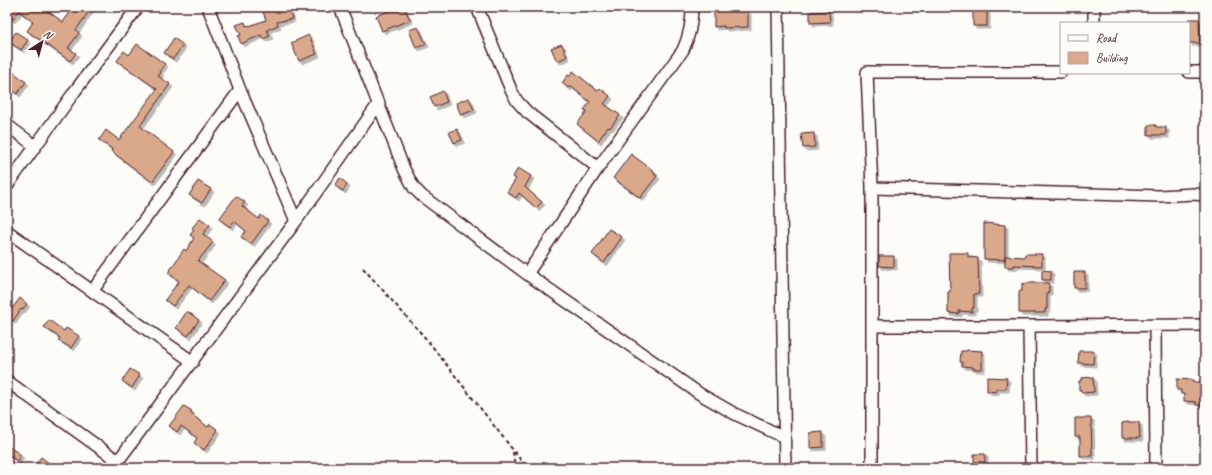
<svg xmlns="http://www.w3.org/2000/svg" width="1212" height="475" font-family="Caveat,sans-serif">
	<defs>
		<filter id="shadow"><feDropShadow dx="3" dy="3" stdDeviation="0" flood-color="#0004"/></filter>
	</defs>
	<rect width="100%" height="100%" fill="#fdfcf7"/>
	<filter id="ink" filterUnits="userSpaceOnUse"><feTurbulence type="fractalNoise" baseFrequency=".025" numOctaves="2"/><feDisplacementMap in="SourceGraphic" scale="8" xChannelSelector="R" yChannelSelector="G"/><feConvolveMatrix kernelMatrix="1 2 1 2 8 2 1 2 1" color-interpolation-filters="sRGB"/></filter>
	<g filter="url(#ink)">
		<path fill="#daa98c" stroke="#4a1f2b" filter="url(#shadow)" d="M11,7H42L63,22L74,7H92L76,30L79,33L68,48L76,53L70,61L27,31L33,22L19,11L12,20L7,16V13Z
			M276,7H286L287,12L290,11L292,19L277,22L278,25L267,30L270,36L263,39L261,35L241,44L238,36L241,35L236,25L245,22L246,26L248,25L249,26L266,20L263,12Z
			M399,7H404L410,20L382,31L376,16Z
			M714,7H740V11H748V27L724,28V26L714,27Z
			M973,10H987V26H973Z
			M829,11L830,22L810,23V12Z
			M1189,19H1199L1200,43H1189Z
			M418,27L426,44L416,48L409,30Z
			M16,32L28,40L21,50L9,42Z
			M309,35L317,54L299,61L291,43Z
			M174,38L183,45L173,59L164,53Z
			M137,44L165,64L159,72L161,73L158,76L170,84L140,126L174,152L152,182L111,151L112,149L99,140L106,130L119,140L157,89L117,61L124,51L129,55Z
			M562,44L567,57L557,61L551,48Z
			M573,71L598,91L600,88L610,96L604,104L620,115L610,128L608,127L598,141L577,124L587,111L584,110L590,102L570,86L568,88L562,83L568,75L570,76Z
			M13,72L26,82L17,94L7,86V79Z
			M443,91L447,102L434,107L430,97Z
			M469,98L474,110L461,115L456,103Z
			M1148,125H1156V127H1166V135H1148Z
			M457,129L462,140L454,143L449,132Z
			M814,133L815,147L803,148L801,134Z
			M631,154L655,172L654,174L657,176L640,198L613,178Z
			M518,168L531,176L525,187L542,202L536,208L519,193L516,198L507,192L516,179L513,177Z
			M340,178L347,184L343,191L335,186Z
			M198,181L211,189L202,203L189,195Z
			M236,196L245,202L242,206L259,219L261,215L268,221L251,244L241,237L246,231L234,221L230,227L219,219Z
			M200,218L210,225L203,234L213,242L198,261L225,280L209,301L189,285L173,306L165,300L179,281L168,273L184,249L186,251L194,238L190,235L194,230L192,228Z
			M984,223L1005,225V260L984,259Z
			M609,229L622,237L604,263L592,254Z
			M949,253H968V257L978,258L979,294H974V308H972V312L959,311V314L948,313V292H950Z
			M1025,254H1042V266L1014,265V267H1005V256L1025,257Z
			M879,256H894V267L879,266Z
			M1042,270L1051,271V280H1042Z
			M1074,272H1085V288H1074Z
			M1028,283H1049V292H1047V309H1045V313H1019V291H1022V284Z
			M20,298L27,304L22,310L21,309L13,321L7,317V307L11,310Z
			M187,311L199,320L188,336L176,328Z
			M49,320L64,331L66,328L79,336L71,348L58,340L60,338L44,327Z
			M967,350L982,351V369H973V367L962,366V362H960L961,351H967Z
			M1079,351H1094L1093,364L1078,363Z
			M130,369L140,375L132,388L122,381Z
			M987,377L1007,378L1006,389H996V392L987,391Z
			M1093,377L1094,392L1082,393L1081,390H1079V381H1081V378Z
			M1177,379L1193,380V382H1205L1204,406L1196,405V402L1184,401V394H1181V390H1177Z
			M184,406L192,411L190,413L208,427L210,424L218,430L204,450L194,443L197,438L181,426L177,432L169,426Z
			M1075,418H1091L1092,456H1080V437H1075Z
			M1128,422H1139L1140,438H1122V423Z
			M823,432V447L810,448V433Z
			M7,445L21,455L17,461L7,454Z
			M974,454H985V462H974Z
			M41,457L55,468H33Z"/>
		<g fill="none" stroke-linecap="round" stroke-linejoin="round">
			<g stroke="#4a1f2b" stroke-width="14">
				<path id="street" d="M208,7L240,90L296,221
					M340,7L404,169L414,188L422,196L527,274L700,394L735,414L784,437
					M477,7L511,90L517,101L527,112L598,168
					M778,7L785,468
					M1094,23V7
					M1189,72H1205
					M7,125L35,146
					M7,186L75,91L138,7
					M872,188L867,72H1061
					M7,231L193,362
					M527,274L598,168L683,50C690,35 692,23 692,7
					M93,290L240,90
					M1155,325L1156,468
					M872,326H1029L1205,325
					M1029,326L1031,468
					M7,381L118,461
					M114,468L118,461L296,221L379,103
					M872,468V188L1160,196L1193,194L1205,195"/>
			</g>
			<path stroke="#4a1f2b" stroke-width="2" stroke-dasharray="4 3" stroke-linecap="butt" d="M363,268L428,341L527,468
				M513,452L515,468"/>
			<use href="#street" stroke="#fdfcf7" stroke-width="11"/>
		</g>
	</g>
	<rect width="1212" height="475" fill="none" stroke="#fdfcf7" stroke-width="24"/>
	<rect x="12" y="12" width="1188" height="451" fill="none" stroke="#4a1f2b" stroke-width="1.5" filter="url(#ink)"/>
	<rect x="1060" y="22" width="130" height="52" fill="#fdfcf7" stroke="#b5a4a5"/>
	<rect x="1068" y="35" width="20" height="6" fill="#fdfcf7" stroke="#b5a4a5"/>
	<text x="1096" y="42" font-size="12" fill="#4a1f2b">Road</text>
	<rect x="1068" y="52" width="20" height="12" fill="#daa98c" stroke="#b5a4a5"/>
	<text x="1096" y="62" font-size="12" fill="#4a1f2b">Building</text>
	<g transform="translate(42 42) rotate(36)" stroke="#fdfcf7" stroke-width="3" paint-order="stroke">
	<path d="M0-3L7 15L0 10L-7 15Z" fill="#4a1f2b"/>
	<text y="-6" font-size="11" font-weight="bold" text-anchor="middle" fill="#4a1f2b">N</text>
	</g>
</svg>
